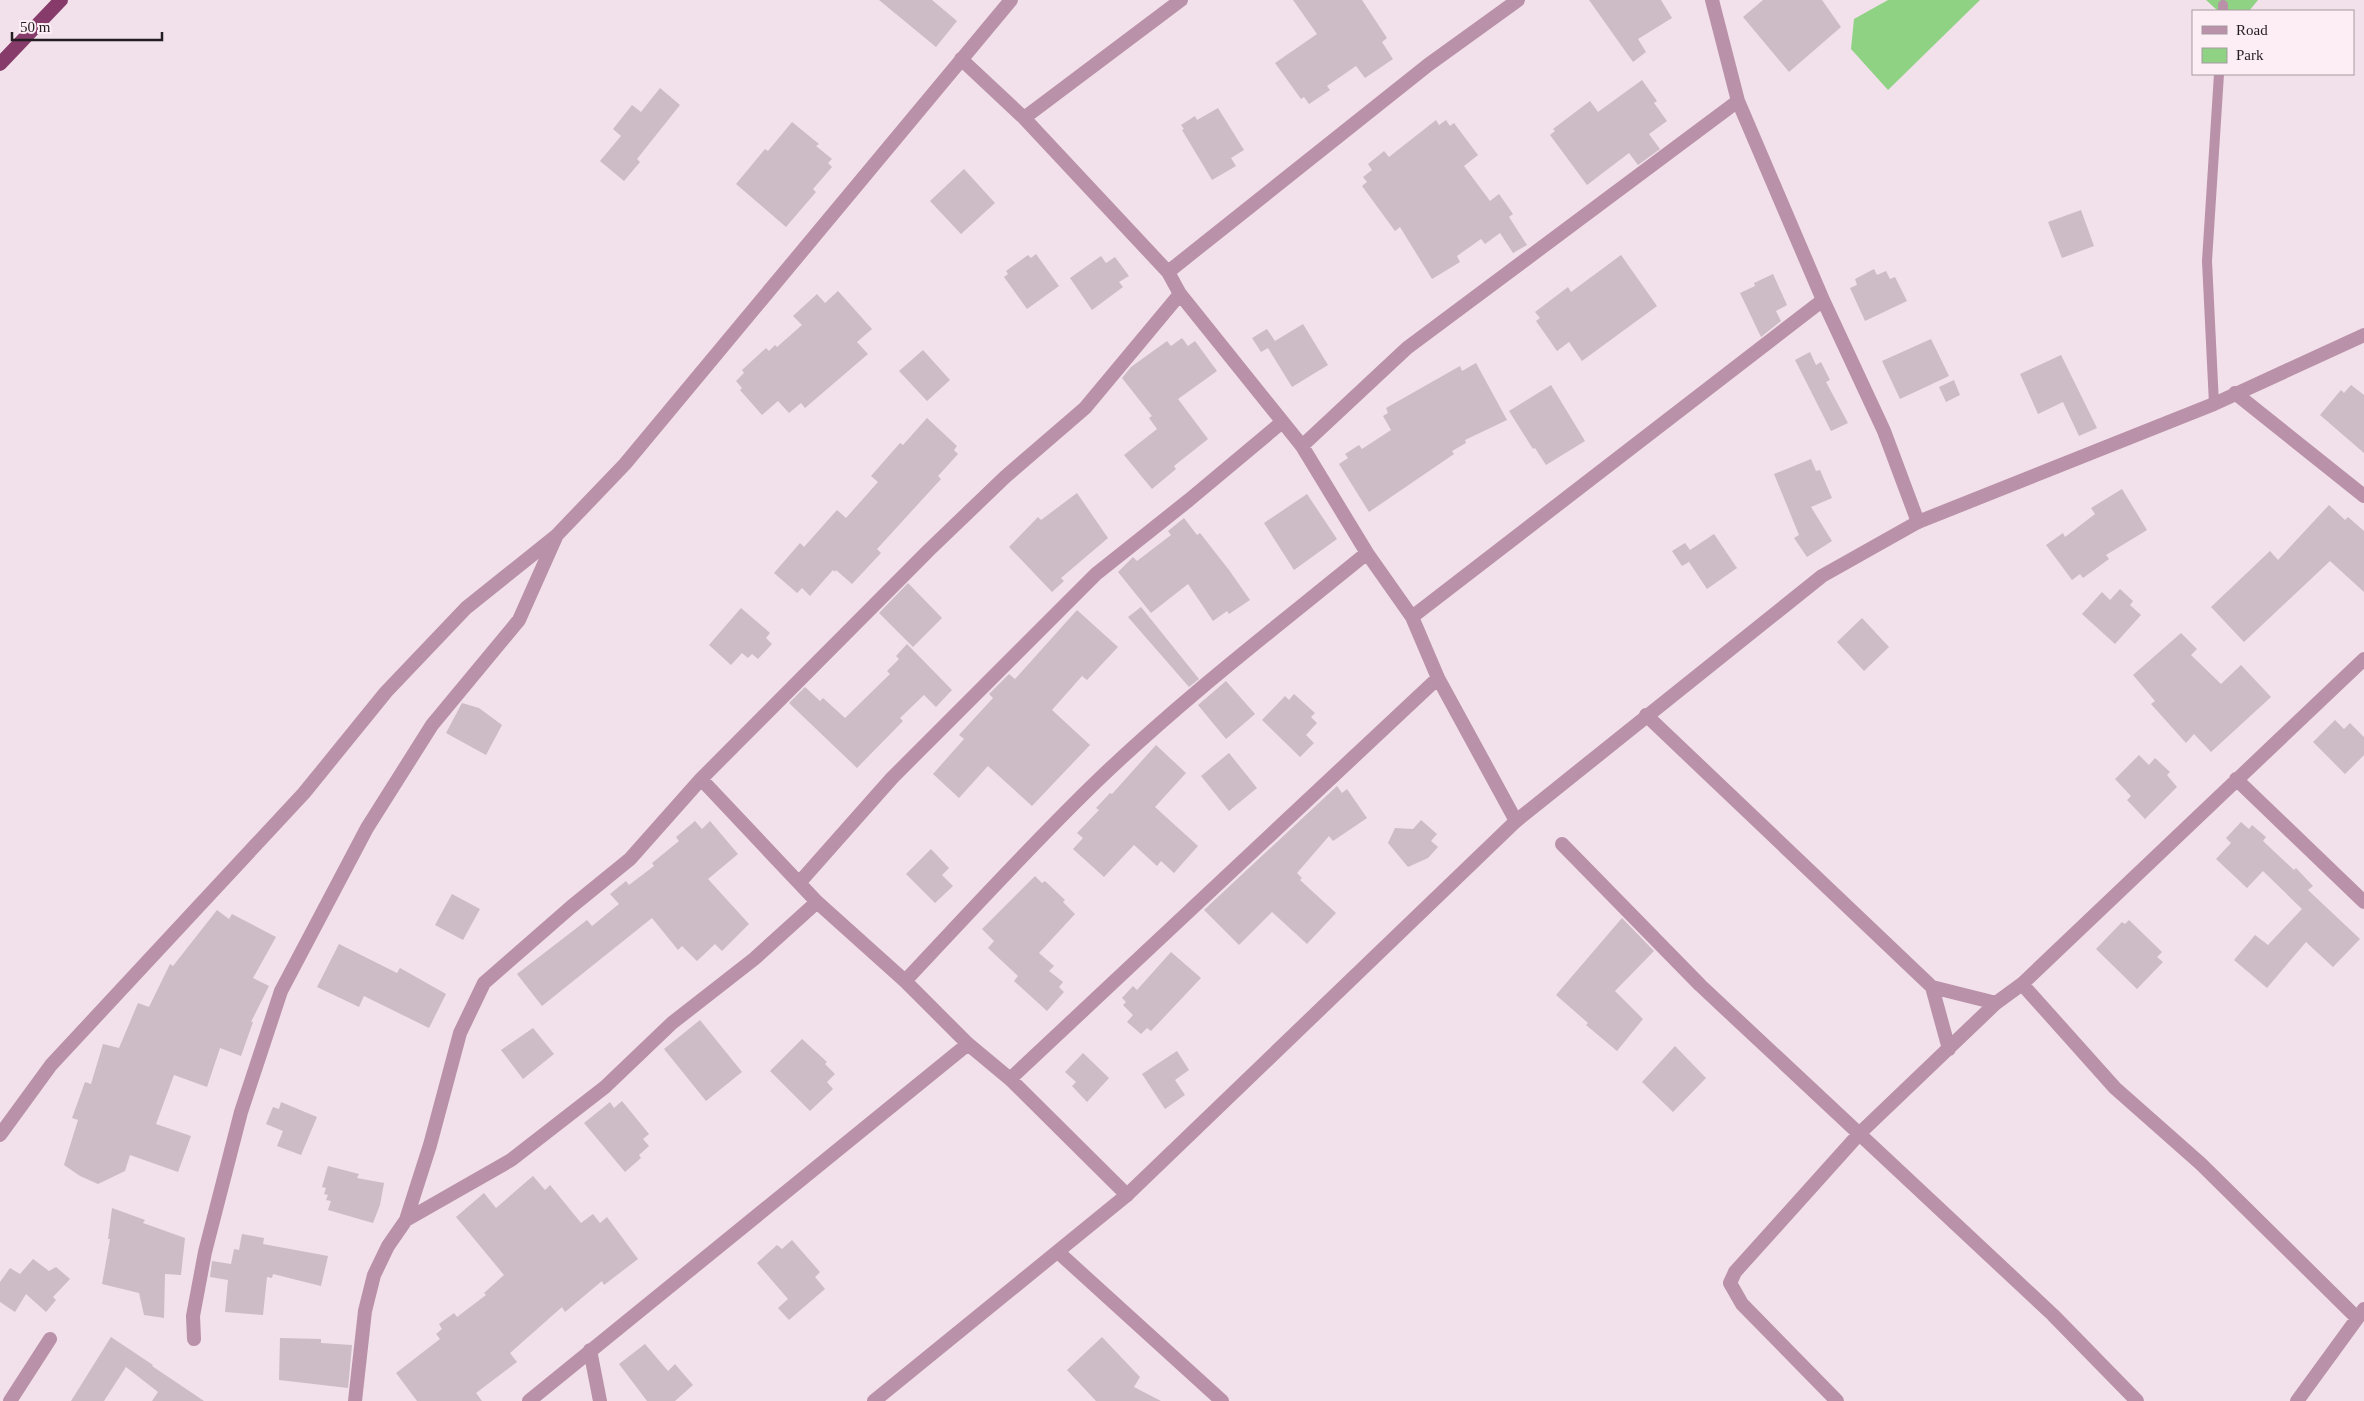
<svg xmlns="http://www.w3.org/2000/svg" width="2364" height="1401" font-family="Georgia,serif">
	<rect width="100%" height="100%" fill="#f2e0ea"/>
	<path fill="#90d283" d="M1888,0H1980L1888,90L1851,49L1854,19Z
		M2206,0H2258L2249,11H2218Z"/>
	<path fill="#cdbbc5" d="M879,0H932L957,21L936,47Z
		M1293,0H1362L1387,38L1382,42L1393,59L1365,78L1356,66L1327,86L1330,90L1309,104L1304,97L1301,99L1275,63L1317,34Z
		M1589,0H1661L1672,18L1638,39L1646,52L1633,62Z
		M1763,0H1822L1841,27L1789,72L1743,17Z
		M1642,80L1657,101L1654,103L1667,121L1649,134L1660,149L1638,165L1629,153L1587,185L1550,135L1555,131L1553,129L1590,101L1598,112Z
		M660,88L680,105L637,159L640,162L624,181L600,161L621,136L613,129L632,105L641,112Z
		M1218,108L1244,150L1231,158L1236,166L1212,180L1182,130L1184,129L1181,125L1195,116L1197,120Z
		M1436,120L1439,125L1446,120L1450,126L1454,123L1478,155L1464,166L1490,201L1499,194L1513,214L1509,217L1527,245L1513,253L1500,233L1485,244L1481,239L1457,256L1460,262L1432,279L1400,227L1395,231L1362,186L1367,182L1363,177L1372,170L1368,164L1384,151L1389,157Z
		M792,122L819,144L816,146L832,159L828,163L832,167L813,189L816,192L786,227L736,184L765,149L768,151Z
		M964,169L995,203L961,234L930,201Z
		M2081,210L2094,246L2062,258L2048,222Z
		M1036,254L1059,286L1027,309L1004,277L1008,274L1006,271L1028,255L1031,258Z
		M1621,255L1657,306L1582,361L1569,342L1557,351L1536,321L1540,318L1535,312L1568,287L1571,292Z
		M1101,256L1106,263L1115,257L1129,276L1119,282L1123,287L1092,310L1070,278Z
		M1874,269L1877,275L1886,271L1890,279L1895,277L1907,301L1865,321L1850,288L1857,285L1855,279Z
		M1773,274L1787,305L1776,311L1781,321L1761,337L1740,293L1755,286L1754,283Z
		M838,291L872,329L857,342L868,354L805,408L801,403L789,413L778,401L762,415L740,390L742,388L736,381L744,373L742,370L766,348L769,351L775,345L777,347L802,325L793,316L817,294L825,303Z
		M1303,324L1328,365L1292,387L1268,348L1261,352L1252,338L1267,329L1275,341Z
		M1182,338L1188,346L1195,341L1217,371L1178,399L1208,439L1174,466L1176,469L1152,489L1124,455L1157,429L1149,418L1152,416L1122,378L1131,367L1167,341L1171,346Z
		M1931,339L1949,376L1900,399L1882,361Z
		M923,350L950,380L927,401L899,371Z
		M1810,352L1816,365L1821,362L1830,380L1826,382L1848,423L1831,431L1795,360Z
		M2061,355L2097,428L2079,436L2063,402L2038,414L2020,374Z
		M1476,363L1507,420L1465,440L1466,443L1452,451L1454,454L1369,512L1339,464L1348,458L1345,454L1359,445L1362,449L1391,430L1383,416L1388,413L1386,408L1460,366L1462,371Z
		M1954,380L1960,395L1946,402L1939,387Z
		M1551,385L1585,441L1546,465L1535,448L1533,449L1509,411Z
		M2351,385L2364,395V453L2320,415L2341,390L2344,393Z
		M927,418L957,446L954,450L958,454L938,476L941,479L877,549L881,553L852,584L836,570L835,572L833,570L810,596L802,588L797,593L774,573L800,543L804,547L837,510L846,518L878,482L871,476L900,443L903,445Z
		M1811,459L1816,471L1820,470L1832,498L1811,507L1832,541L1807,557L1794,538L1799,535L1774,474Z
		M2122,489L2147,530L2106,555L2109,559L2083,578L2080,574L2072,580L2046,545L2063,533L2065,537L2095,514L2091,508Z
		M1077,493L1108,538L1061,578L1064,581L1052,592L1009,547L1038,517L1041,520Z
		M1307,494L1337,539L1294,570L1264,523Z
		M2329,505L2345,520L2348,517L2364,531V592L2330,561L2244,642L2211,607L2270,551L2278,560Z
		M1184,518L1197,535L1200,533L1229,570L1250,600L1229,614L1227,611L1213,621L1188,584L1151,613L1118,572L1133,557L1137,561L1171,535L1168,531Z
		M1714,534L1737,568L1707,589L1689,562L1682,566L1672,551L1685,543L1690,550Z
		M908,583L942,618L913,647L879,613Z
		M2120,589L2133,601L2130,605L2141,615L2115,644L2082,614L2102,592L2110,600Z
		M1141,607L1199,679L1189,687L1128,617Z
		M741,608L770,633L766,638L772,644L758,659L752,654L748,658L742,653L731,665L709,645Z
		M1077,610L1118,647L1087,680L1082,676L1052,710L1090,745L1032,806L988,766L959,798L933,774L964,739L959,735L993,698L989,694L1009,674L1015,679Z
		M1862,618L1889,647L1864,671L1837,642Z
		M2181,633L2197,649L2191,655L2221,684L2241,665L2271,697L2211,752L2194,734L2186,743L2151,704L2155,701L2133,675Z
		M907,644L952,690L936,707L924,695L900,718L903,721L857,768L789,703L805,687L820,701L823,698L845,718L890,674L887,671L899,659L896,656Z
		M1226,681L1255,714L1226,739L1198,705Z
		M1294,694L1315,713L1311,717L1317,723L1306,735L1314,743L1300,757L1262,720L1285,696L1289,700Z
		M462,703L479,708L502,725L486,755L446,733Z
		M2335,720L2344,729L2350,723L2364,737V755L2345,774L2313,742Z
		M1156,745L1186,773L1155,807L1198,846L1174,873L1161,861L1157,866L1134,845L1104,877L1073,849L1083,838L1077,833L1099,810L1096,808L1110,793L1112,794Z
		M1229,753L1257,788L1229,811L1201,776Z
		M2139,755L2149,765L2155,758L2170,772L2167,775L2177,787L2145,819L2127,800L2131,796L2115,779Z
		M1337,786L1342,793L1347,789L1367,818L1333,841L1329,836L1297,873L1302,878L1300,880L1336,913L1307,944L1272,912L1239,945L1204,910Z
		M1421,820L1437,834L1431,841L1438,847L1428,858L1408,867L1388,843L1395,828L1413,829Z
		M695,821L702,829L710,821L738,854L708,879L749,924L722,951L715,944L697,961L682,946L678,950L652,918L542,1006L517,974L587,920L592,926L619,904L610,894L626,881L629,885L654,866L652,863L679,841L676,837Z
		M2241,822L2249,829L2252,825L2266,837L2263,841L2294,870L2296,868L2313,886L2308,890L2360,939L2333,967L2306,942L2267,988L2234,960L2255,935L2268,945L2302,909L2263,871L2247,888L2216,859L2231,843L2226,838Z
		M931,849L949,868L942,875L953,886L935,903L906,874Z
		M1035,876L1042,883L1045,881L1065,900L1063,902L1075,914L1039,953L1054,966L1049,971L1063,982L1059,987L1064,992L1047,1011L1014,981L1018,976L988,948L994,941L982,929Z
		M452,894L480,909L463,940L435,925Z
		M217,910L229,919L232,914L276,937L253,978L269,986L251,1022H253L241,1056L220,1048L207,1087L174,1075L156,1124L191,1136L178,1172L130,1155L125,1171L98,1184L80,1176L64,1165L78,1120L72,1118L85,1082L91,1084L103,1044L119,1048L138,1003L149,1007L170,964L173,966Z
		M1622,918L1654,951L1615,991L1643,1019L1617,1051L1586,1025L1588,1023L1556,995Z
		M2129,920L2162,952L2157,957L2163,962L2137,989L2096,949L2122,922L2125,924Z
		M339,944L397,973L400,968L446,994L429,1028L364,996L359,1007L317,987Z
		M1171,952L1201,978L1151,1031L1147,1028L1141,1034L1127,1022L1133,1015L1123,1005L1126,1002L1122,998L1133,986L1137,990Z
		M700,1020L742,1072L706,1101L664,1049Z
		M533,1028L554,1054L523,1079L501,1050Z
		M802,1039L827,1062L825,1064L835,1074L827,1082L833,1089L810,1111L770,1071Z
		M1675,1046L1706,1078L1673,1112L1642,1082Z
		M1177,1051L1189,1070L1175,1080L1185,1095L1165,1109L1142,1074Z
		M1083,1053L1109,1078L1087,1102L1072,1086L1076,1082L1065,1072Z
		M622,1101L649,1134L643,1139L649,1146L639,1155L641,1158L625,1172L584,1123L610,1102L614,1108Z
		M281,1102L317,1117L301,1155L277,1146L283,1131L266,1124L273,1107L279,1109Z
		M328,1166L359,1174L357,1178L384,1183L380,1205L373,1223L328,1210L331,1201L326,1200L328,1195L324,1194L326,1188L322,1187Z
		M533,1176L545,1190L550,1185L581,1223L593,1214L600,1223L607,1217L638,1259L604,1285L602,1281L565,1312L562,1307L510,1353L517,1362L476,1393L482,1401H417L396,1373L440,1339L436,1334L442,1329L439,1324L454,1313L457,1317L486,1295L484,1293L504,1275L456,1217L484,1193L496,1208Z
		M112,1208L145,1220L143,1223L185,1238L181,1275L165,1274L164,1318L144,1315L139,1293L102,1284L110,1239H108Z
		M242,1234L264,1238L263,1244L328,1256L321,1286L273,1274L272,1278L267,1277L263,1315L225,1312L228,1280L210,1277L212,1261L231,1264L234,1249L239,1250Z
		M792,1240L820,1272L815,1277L825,1289L789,1320L778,1308L788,1299L757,1263L777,1245L782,1249Z
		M33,1259L49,1271L56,1267L70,1279L53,1297L56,1300L46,1312L26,1294L15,1312L0,1302V1282L10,1268L20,1274Z
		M111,1337L153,1365L152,1366L204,1401H152L158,1392L126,1367L104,1401H71Z
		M1102,1337L1140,1377L1134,1387L1161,1401H1096L1067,1370Z
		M280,1338L321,1339V1343L352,1345L348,1388L279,1380Z
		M645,1344L668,1371L675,1364L693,1385L675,1401H647L619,1364Z"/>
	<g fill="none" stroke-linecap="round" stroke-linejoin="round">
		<path stroke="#b991a8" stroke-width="10" d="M2223,11V5
			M2214,404L2207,261L2219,74"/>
		<path stroke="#b991a8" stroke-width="14" d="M1712,0L1738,101L1823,300L1884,431L1918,522
			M961,59L1024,118L1168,272L1180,294L1302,446L1367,553L1412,617L1438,678L1516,821
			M1024,118L1181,0
			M1168,272L1428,65L1518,0
			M2235,393L2364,496
			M1302,446L1407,348L1738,101
			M1412,617L1823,300
			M1646,715L1932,987L1996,1003
			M701,779L817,902L905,981L968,1044L1010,1079L1127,1195
			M2236,779L2364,902
			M1562,844L1700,985L2053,1315L2137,1401
			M799,883L892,778L1096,574L1189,500L1281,423
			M905,981C968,914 1030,846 1096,782C1181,700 1275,628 1367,553
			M2022,984L2115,1088L2201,1164L2357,1318
			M1932,987L1949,1049
			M1010,1079L1438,678
			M0,1135L51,1065L304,793L386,692L466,608L556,536L625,464L1011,0
			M406,1220L430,1145L460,1033L484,983L571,907L630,859L701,779L929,550L1005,477L1085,408L1180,294
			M1058,1252L1222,1401
			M194,1339L193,1316L205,1252L241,1112L281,991L367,828L432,725L519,620L556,537
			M590,1350L600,1401
			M10,1401L50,1339
			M355,1401L365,1311L374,1275L388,1246L406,1220L511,1160L605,1087L672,1023L754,959L817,902
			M529,1401L968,1044
			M1837,1401L1742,1304L1730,1283L1735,1272L1860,1133L1996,1003L2022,984L2364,659
			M2297,1401L2364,1309"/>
		<path stroke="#b991a8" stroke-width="14" d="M874,1401L1127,1195L1516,821L1822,576L1918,522L2214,404L2364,335"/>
		<path stroke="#863b6b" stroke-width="14" d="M0,64L61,0"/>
	</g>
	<rect x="2192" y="10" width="162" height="65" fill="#fdeef6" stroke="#a69aa0"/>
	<rect x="2202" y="26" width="25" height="8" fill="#b991a8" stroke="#a69aa0"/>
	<text x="2236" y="35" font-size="15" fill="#231c20">Road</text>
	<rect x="2202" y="48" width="25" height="15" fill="#90d283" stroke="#a69aa0"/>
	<text x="2236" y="60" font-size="15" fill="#231c20">Park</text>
	<path d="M12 32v8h150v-8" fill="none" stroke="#231c20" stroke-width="2.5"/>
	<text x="20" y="32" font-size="15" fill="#231c20" stroke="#fdeef6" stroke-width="4" paint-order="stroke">50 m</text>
</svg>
